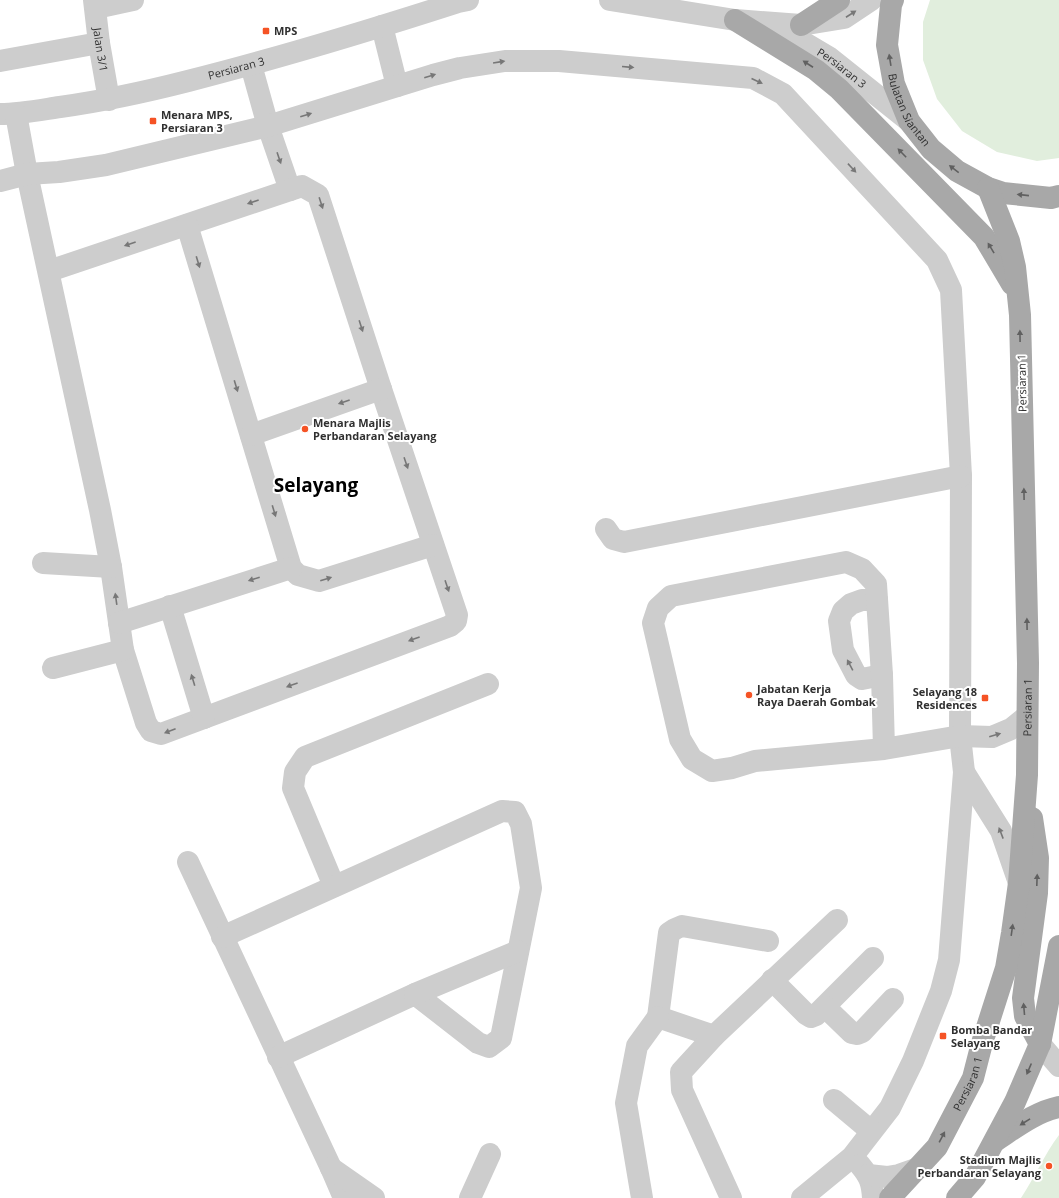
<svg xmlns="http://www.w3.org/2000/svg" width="1059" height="1198" font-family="'Open Sans',sans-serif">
	<rect width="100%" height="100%" fill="#fff"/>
	<path fill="#e1eedd" d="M930,0H1059V158L1037,161L997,152L962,131L937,99L923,60V22Z
		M1059,1135V1198H1021C1035,1177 1044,1155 1059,1135Z"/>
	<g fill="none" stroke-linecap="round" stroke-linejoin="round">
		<g stroke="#cdcdcd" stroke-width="22">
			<path id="s1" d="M94,0L99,43L109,100"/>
			<path d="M610,0L735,20L801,25L844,18L871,0"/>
			<path d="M96,8L133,0"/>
			<path d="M382,26L397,86"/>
			<path id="s2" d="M776,26L830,58L909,121"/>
			<path d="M0,61L99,43"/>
			<path d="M251,65L268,126L290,190"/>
			<path id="s3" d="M0,114C20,114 40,110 60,107C103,101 145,92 188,81C279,58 368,31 458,2L468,0"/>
			<path d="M16,114L27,174L100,510L111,567L123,650L146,723L151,731L161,734L450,626L456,621L457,615L381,389L318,195L302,186L49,271"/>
			<path d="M0,181L27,174L59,172L106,165L268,126L433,75L460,68L505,61H559L753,78L783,94L937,260L951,290L961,476L960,736L964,772L949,960L941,991L913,1061L890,1108L852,1157L802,1198"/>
			<path d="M187,225L291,568L298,575L319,581L433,545"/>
			<path d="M251,435L381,389"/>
			<path d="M606,529L613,539L624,542L961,476"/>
			<path d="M43,563L111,567"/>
			<path d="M877,600H862L851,604L843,611L839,621L843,650L856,675L862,679L882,675"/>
			<path d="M170,606L204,718"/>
			<path d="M119,623L291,568"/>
			<path d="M53,668L123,650"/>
			<path d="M884,749L882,675L876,584L862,569L846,562L671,596L658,608L653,623L680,739L692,759L712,771L732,768L755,761L884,749L960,736L992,737L1011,729L1026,717"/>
			<path d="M964,772L1001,831L1019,883"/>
			<path d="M188,862L331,1168L344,1198"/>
			<path d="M334,886L293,788L295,772L305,757L488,684"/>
			<path d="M222,937L502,811L515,812L521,824L531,888L501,1038L489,1047L478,1043L415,994L278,1057"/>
			<path d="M772,980L806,1014L811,1017L816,1015L873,958"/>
			<path d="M415,994L518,951"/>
			<path d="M825,1007L852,1033L857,1034L862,1032L893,999"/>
			<path d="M714,1036L658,1017L669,933L675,929L682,926L768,941"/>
			<path d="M1040,1044L1059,1066"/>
			<path d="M834,1100L871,1131"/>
			<path d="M860,1165C870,1177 872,1183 873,1198"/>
			<path d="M331,1168L374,1198"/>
			<path d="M868,1175L887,1177L899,1175L919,1168"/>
			<path d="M470,1198L490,1154"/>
			<path d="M642,1198L626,1103L637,1046L658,1017"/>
			<path d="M731,1198L682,1090L681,1072L714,1036L837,920"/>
		</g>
		<g stroke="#a8a8a8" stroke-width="22">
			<path id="s4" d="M893,0L891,5L887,45L894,84L909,121L931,149L957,171L988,188L1003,193L1051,198L1059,196"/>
			<path d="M735,20L816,70L839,89L984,237L1012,284"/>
			<path d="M801,25L839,0"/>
			<path d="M1032,818L1038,858L1037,893L1023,998L1025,1016L1040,1044"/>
			<path d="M995,1141C1015,1128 1035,1112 1059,1107"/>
			<path id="s5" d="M890,1198L937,1147L973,1078L982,1043L1006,968L1012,933L1019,883L1027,775L1028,663L1020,315L1015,267L1009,241L988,188"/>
			<path d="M957,1198L975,1177L1015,1102L1040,1044L1059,946"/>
		</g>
	</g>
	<defs><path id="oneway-solid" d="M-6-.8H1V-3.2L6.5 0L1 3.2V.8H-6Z"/></defs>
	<g fill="#777">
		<use href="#oneway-solid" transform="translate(851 14) rotate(-33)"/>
		<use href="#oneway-solid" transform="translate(499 62) rotate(-9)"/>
		<use href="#oneway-solid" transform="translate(628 67) rotate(5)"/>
		<use href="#oneway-solid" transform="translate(430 76) rotate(-17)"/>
		<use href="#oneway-solid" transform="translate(757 81) rotate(24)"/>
		<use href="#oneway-solid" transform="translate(306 115) rotate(-17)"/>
		<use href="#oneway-solid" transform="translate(279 158) rotate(71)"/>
		<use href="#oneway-solid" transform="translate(852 168) rotate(47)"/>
		<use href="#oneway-solid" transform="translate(253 202) rotate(161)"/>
		<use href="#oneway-solid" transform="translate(321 203) rotate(72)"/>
		<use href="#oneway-solid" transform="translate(130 244) rotate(161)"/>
		<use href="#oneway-solid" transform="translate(198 262) rotate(73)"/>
		<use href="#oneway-solid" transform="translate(361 326) rotate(72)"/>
		<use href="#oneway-solid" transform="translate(236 386) rotate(73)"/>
		<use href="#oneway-solid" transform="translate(344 402) rotate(161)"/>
		<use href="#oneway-solid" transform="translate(406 463) rotate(71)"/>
		<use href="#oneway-solid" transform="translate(274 511) rotate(73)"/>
		<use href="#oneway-solid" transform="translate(254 579) rotate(162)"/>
		<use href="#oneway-solid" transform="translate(326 579) rotate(-17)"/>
		<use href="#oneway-solid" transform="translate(447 586) rotate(71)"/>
		<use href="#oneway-solid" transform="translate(116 599) rotate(-98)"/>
		<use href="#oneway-solid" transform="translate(414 639) rotate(160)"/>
		<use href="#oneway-solid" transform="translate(850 665) rotate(-118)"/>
		<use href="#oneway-solid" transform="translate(193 680) rotate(-107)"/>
		<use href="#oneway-solid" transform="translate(292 685) rotate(160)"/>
		<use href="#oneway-solid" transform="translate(170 731) rotate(159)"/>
		<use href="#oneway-solid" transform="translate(995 735) rotate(-16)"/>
		<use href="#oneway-solid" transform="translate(1001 833) rotate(-111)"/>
	</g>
	<g fill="#606060">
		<use href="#oneway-solid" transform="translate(890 60) rotate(-99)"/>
		<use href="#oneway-solid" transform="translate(808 64) rotate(-147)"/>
		<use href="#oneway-solid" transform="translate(902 153) rotate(-134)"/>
		<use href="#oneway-solid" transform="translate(954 169) rotate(-142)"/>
		<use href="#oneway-solid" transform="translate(1023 195) rotate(-174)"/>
		<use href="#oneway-solid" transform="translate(991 248) rotate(-121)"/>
		<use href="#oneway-solid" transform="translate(1020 336) rotate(-91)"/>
		<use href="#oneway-solid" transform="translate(1024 494) rotate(-91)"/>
		<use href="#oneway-solid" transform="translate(1027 624) rotate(-91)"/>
		<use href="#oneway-solid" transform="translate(1037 880) rotate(-88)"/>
		<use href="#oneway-solid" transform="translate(1012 930) rotate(-82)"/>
		<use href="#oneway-solid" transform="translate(1024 1009) rotate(-95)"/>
		<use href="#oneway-solid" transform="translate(1029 1069) rotate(113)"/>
		<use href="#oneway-solid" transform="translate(1025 1122) rotate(148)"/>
		<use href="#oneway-solid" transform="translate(942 1137) rotate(-62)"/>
	</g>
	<g fill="#f55325" stroke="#fff" stroke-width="1.5">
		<rect x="262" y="27" width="8" height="8" rx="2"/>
		<rect x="149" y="117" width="8" height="8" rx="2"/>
		<circle cx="305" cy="429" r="4"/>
		<circle cx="749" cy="695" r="4"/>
		<rect x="981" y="694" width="8" height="8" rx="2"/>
		<rect x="939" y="1032" width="8" height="8" rx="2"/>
		<circle cx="1049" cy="1166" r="4"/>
	</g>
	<g text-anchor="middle" stroke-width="4" stroke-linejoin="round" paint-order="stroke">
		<g font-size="11" font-weight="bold" fill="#303030" stroke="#fff" text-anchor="start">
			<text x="274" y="35">MPS</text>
			<text x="161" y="119">Menara MPS,<tspan x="161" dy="13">Persiaran 3</tspan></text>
			<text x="313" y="427">Menara Majlis<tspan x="313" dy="13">Perbandaran Selayang</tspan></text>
			<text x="757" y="693">Jabatan Kerja<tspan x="757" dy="13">Raya Daerah Gombak</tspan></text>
			<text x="977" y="696" text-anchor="end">Selayang 18<tspan x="977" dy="13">Residences</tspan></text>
			<text x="951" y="1034">Bomba Bandar<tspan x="951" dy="13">Selayang</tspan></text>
			<text x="1041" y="1164" text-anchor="end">Stadium Majlis<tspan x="1041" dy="13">Perbandaran Selayang</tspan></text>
		</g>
		<g font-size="11" fill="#303030" stroke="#fff">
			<text dy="4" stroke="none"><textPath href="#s1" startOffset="50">Jalan 3/1</textPath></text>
			<text dy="4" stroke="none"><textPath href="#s3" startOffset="241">Persiaran 3</textPath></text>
			<text dy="4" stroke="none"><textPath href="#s2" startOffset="78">Persiaran 3</textPath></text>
			<text dy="4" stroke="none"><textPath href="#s4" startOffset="115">Bulatan Siantan</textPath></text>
			<text transform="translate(1022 383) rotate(-91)" y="4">Persiaran 1</text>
			<text dy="4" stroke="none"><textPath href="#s5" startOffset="524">Persiaran 1</textPath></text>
			<text dy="4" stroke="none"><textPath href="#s5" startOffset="140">Persiaran 1</textPath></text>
		</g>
		<g font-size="19" font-weight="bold" fill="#000" stroke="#fff">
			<text x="316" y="492">Selayang</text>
		</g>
	</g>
</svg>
